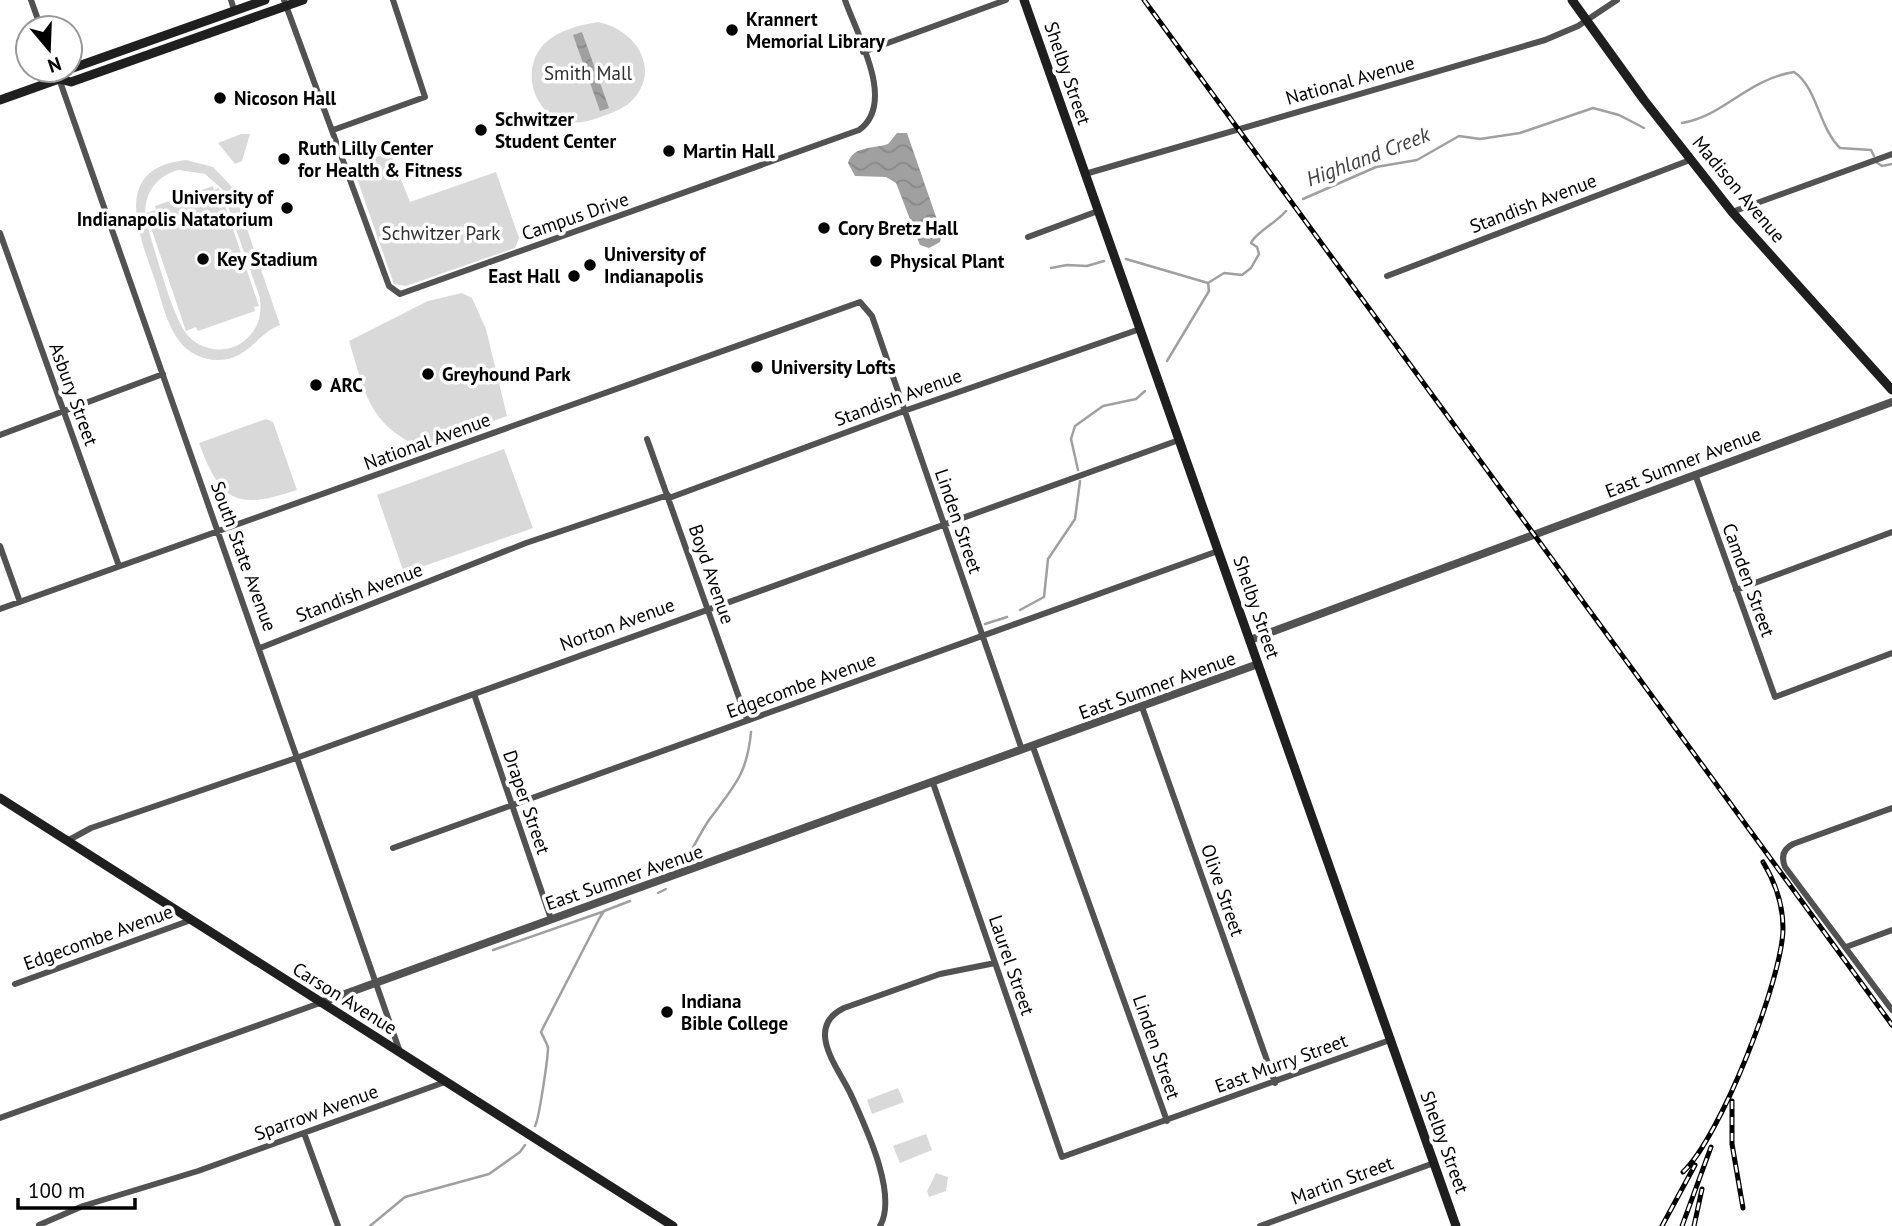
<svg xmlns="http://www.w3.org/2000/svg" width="1892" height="1226" font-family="'PT Sans',sans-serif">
	<defs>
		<pattern id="water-waves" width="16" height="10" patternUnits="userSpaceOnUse" patternTransform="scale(1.75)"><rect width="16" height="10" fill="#a0a0a0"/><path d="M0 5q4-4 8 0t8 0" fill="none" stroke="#888"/></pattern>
	</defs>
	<rect width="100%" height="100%" fill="#fff"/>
	<path fill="#d9d9d9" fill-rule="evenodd" d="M598,22C639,30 664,75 627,105C618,111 608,114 598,118C584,123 570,125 556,118C530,104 523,66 544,44C558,30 580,25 598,22Z
		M241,134H250L242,161L235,164L218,143Z
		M390,152L410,202L496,172L519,238L515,248L406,286L394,284L354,170L360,163Z
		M186,160L213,167L233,188L280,325C256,334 248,361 217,360C204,360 188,353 180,342C167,326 162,302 156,283C140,237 109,168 186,160ZM179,170L205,174L222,189L260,298C262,316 258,330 244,341C227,355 199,351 186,333C172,316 154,246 146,222C142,197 154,176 179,170Z
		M213,186L214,190L219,188L259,306L254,307L255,311L198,331L196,327L186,331L146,213L156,210L155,206Z
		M462,293L472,298L486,329L507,416L421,447C369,426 364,390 349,341L428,301Z
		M266,419L273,422L297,490C237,510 221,503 199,443Z
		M504,449L533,528L404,573L377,495Z
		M898,1088L904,1102L872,1114L867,1100Z
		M926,1134L932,1150L900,1163L893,1146Z
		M936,1173L948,1177L946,1191L929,1197L927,1191Z"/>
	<path fill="url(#water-waves)" d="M582,32L609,108L600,111L573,35Z
		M897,133H907L942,234L940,242L929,248L920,245L896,183L886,177L855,176L848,163C853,145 875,149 888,144Z"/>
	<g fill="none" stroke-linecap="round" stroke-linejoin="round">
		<path stroke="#a0a0a0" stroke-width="2.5" d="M1682,123C1724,116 1746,80 1794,72C1817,87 1819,128 1840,148L1871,150L1874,156
			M1876,162L1882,166L1892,164
			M1303,199L1376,167L1417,160L1459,136L1480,139L1520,133L1593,108L1619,115L1644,128
			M1126,259L1208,283
			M1051,268L1067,265L1087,266L1104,261
			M1208,283L1224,273L1242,275L1251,268L1259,254L1257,247L1251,243C1255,233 1276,223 1286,211
			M1167,361L1209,291L1208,283
			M1078,470L1071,439L1075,426L1103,406L1136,399L1145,391
			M1020,610L1044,597L1048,559L1075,519L1080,481
			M985,624L1007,617
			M684,863C693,849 700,833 709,820C734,786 747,775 751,732
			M658,893L666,889
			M493,950L602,912
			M535,1126C539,1120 548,1057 548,1048C547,1043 543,1037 541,1032L545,1024L599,919L604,911L630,901
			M370,1226L405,1197L489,1174L520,1152L525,1145"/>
		<path stroke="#525252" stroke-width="6" d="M31,0L41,28
			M231,0L234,10
			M284,0L389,286L400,294L859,130C897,103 857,35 845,0
			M863,52L1006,0
			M56,70L400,1052
			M333,130L425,97L393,0
			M1085,174L1545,40L1578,26L1617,0
			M1732,212L1892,154
			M0,233L119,566
			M1028,237L1098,211
			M1387,276L1690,160
			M0,435L163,374
			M647,439L747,720
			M1695,474L1775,697L1892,653
			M669,498L904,411L1140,329
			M0,546L20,602
			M1736,590L1892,532
			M0,609L860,302L872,316L1022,750
			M260,648L526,543L668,495
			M474,694L551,919
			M1142,707L1275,1083
			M1033,747L1167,1121
			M933,783L1062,1157L1390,1040
			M1892,808L1793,844C1783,849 1781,857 1785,867L1892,1010
			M67,841L91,828L299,757L1179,440
			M393,848L1218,551
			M1846,947L1892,930
			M15,984L191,920
			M0,1118L320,1003
			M304,1133L338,1226
			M39,1225L83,1206L198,1171L445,1082
			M880,1226C898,1195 866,1128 852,1097C841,1071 802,1028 844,1008L940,974L995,963
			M1260,1226L1434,1163"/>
		<path stroke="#525252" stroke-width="8" d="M1250,640L1892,402
			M320,1003L1258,664"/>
		<path stroke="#1f1f1f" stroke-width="9" d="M1024,0L1456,1226
			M1572,0L1644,100L1732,212L1892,390
			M70,69L265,0
			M59,79L71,82L303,0
			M0,100L59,79L68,70
			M0,798L673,1226"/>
		<g stroke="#000" stroke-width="5">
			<path id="rail" d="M1144,0L1892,1025
				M1732,1101V1144L1743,1208
				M1683,1172C1720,1138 1783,978 1783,928C1783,904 1775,882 1763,862
				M1662,1226L1695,1165
				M1682,1226L1711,1147
				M1694,1226L1702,1189"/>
		</g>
		<use href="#rail" stroke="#fff" stroke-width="2.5" stroke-dasharray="8" stroke-linecap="butt"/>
	</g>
	<g fill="#000" stroke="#fff" stroke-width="2.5">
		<circle cx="732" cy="30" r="7"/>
		<circle cx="220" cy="98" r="7"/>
		<circle cx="481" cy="130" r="7"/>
		<circle cx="669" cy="151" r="7"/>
		<circle cx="284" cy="159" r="7"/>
		<circle cx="287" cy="208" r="7"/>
		<circle cx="824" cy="228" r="7"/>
		<circle cx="203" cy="259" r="7"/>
		<circle cx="876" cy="261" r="7"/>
		<circle cx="590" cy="265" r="7"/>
		<circle cx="574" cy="276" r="7"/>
		<circle cx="757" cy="367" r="7"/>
		<circle cx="428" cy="374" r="7"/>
		<circle cx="316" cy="385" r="7"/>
		<circle cx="667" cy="1012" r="7"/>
	</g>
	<g text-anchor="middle" stroke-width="7" stroke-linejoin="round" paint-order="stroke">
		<g font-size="19" font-weight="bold" fill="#000" stroke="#fff" text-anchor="start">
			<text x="746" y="26">Krannert<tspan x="746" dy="22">Memorial Library</tspan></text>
			<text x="234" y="105">Nicoson Hall</text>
			<text x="495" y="126">Schwitzer<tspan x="495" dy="22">Student Center</tspan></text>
			<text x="298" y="155">Ruth Lilly Center<tspan x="298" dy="22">for Health &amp; Fitness</tspan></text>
			<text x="683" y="158">Martin Hall</text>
			<text x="273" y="204" text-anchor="end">University of<tspan x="273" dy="22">Indianapolis Natatorium</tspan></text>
			<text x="838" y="235">Cory Bretz Hall</text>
			<text x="604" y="261">University of<tspan x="604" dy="22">Indianapolis</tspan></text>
			<text x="217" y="266">Key Stadium</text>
			<text x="890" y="268">Physical Plant</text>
			<text x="560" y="283" text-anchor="end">East Hall</text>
			<text x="771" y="374">University Lofts</text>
			<text x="442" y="381">Greyhound Park</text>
			<text x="330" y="392">ARC</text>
			<text x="681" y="1008">Indiana<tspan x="681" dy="22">Bible College</tspan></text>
		</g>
		<g font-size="19" fill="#303030" stroke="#fff">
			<text x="588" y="80">Smith Mall</text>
			<text x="441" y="240">Schwitzer Park</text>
		</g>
		<g font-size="19" fill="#000" stroke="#fff">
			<text transform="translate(1068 73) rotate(71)" y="7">Shelby Street</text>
			<text transform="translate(1350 80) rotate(-16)" y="7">National Avenue</text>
			<text transform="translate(1739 189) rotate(50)" y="7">Madison Avenue</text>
			<text transform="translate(1533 203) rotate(-21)" y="7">Standish Avenue</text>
			<text transform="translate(575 216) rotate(-19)" y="7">Campus Drive</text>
			<text transform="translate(74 394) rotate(70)" y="7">Asbury Street</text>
			<text transform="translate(898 397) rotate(-20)" y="7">Standish Avenue</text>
			<text transform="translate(427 441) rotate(-20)" y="7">National Avenue</text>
			<text transform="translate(1683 462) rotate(-21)" y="7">East Sumner Avenue</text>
			<text transform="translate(959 521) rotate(71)" y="7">Linden Street</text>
			<text transform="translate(244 556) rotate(70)" y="7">South State Avenue</text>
			<text transform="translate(712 574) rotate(71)" y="7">Boyd Avenue</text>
			<text transform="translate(1749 580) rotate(70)" y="7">Camden Street</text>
			<text transform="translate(359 592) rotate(-21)" y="7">Standish Avenue</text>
			<text transform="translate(1257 607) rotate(71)" y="7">Shelby Street</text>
			<text transform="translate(617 624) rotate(-20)" y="7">Norton Avenue</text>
			<text transform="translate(801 685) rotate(-20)" y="7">Edgecombe Avenue</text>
			<text transform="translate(1157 685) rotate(-20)" y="7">East Sumner Avenue</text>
			<text transform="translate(527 802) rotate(71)" y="7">Draper Street</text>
			<text transform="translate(624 877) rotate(-19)" y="7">East Sumner Avenue</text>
			<text transform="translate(1223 890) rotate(71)" y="7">Olive Street</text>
			<text transform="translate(98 937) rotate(-20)" y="7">Edgecombe Avenue</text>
			<text transform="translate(1012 965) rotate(71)" y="7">Laurel Street</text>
			<text transform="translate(345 998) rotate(32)" y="7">Carson Avenue</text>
			<text transform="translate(1157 1047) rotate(71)" y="7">Linden Street</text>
			<text transform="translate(1281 1063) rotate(-20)" y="7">East Murry Street</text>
			<text transform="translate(316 1112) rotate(-20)" y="7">Sparrow Avenue</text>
			<text transform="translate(1445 1142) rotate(70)" y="7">Shelby Street</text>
			<text transform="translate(1342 1180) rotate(-20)" y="7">Martin Street</text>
		</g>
		<g font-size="21" font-style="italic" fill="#414141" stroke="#fff">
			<text transform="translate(1368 157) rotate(-21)" y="7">Highland Creek</text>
		</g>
	</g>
	<g transform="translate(49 49) rotate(161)"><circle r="33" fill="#ffffff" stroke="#999999" stroke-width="2"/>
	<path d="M0-5L12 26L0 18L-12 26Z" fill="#000000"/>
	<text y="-10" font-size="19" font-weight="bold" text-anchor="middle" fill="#000000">N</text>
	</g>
	<path d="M18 1198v10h117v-10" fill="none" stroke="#000000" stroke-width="3.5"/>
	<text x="28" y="1198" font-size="21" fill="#000000" stroke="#ffffff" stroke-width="5" paint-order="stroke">100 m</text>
</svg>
